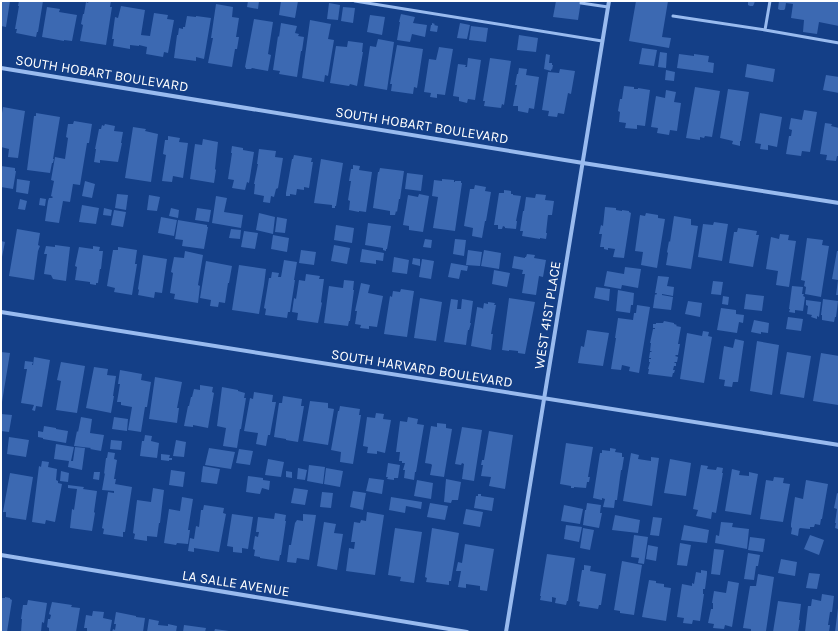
<svg xmlns="http://www.w3.org/2000/svg" width="840" height="633" font-family="Karla,sans-serif">
	<rect width="100%" height="100%" fill="#143f87"/>
	<path fill="#3c69b2" d="M1,1H10L6,27L1,26Z
		M19,1H43L38,32H37L36,37L16,33L17,29H15L19,6H18Z
		M89,1H111L110,7H112L106,45L80,41L83,25L81,24L83,14H84L86,2L88,3Z
		M248,1H259L258,9L247,7Z
		M281,1H298L295,18L279,15Z
		M556,1H581L578,20L553,17Z
		M636,1H668L662,37L671,38L669,48L629,41Z
		M748,1H755L754,4L753,6H750L748,5Z
		M779,1H839V26L819,22L817,34L803,32L804,20L791,18L793,4L786,3L785,9L784,10H780L778,9Z
		M329,3L340,5L338,20L327,19Z
		M216,4L233,7L232,17L239,18L236,37H239L237,49H235L232,67L208,63L213,38H211Z
		M121,6L145,10L141,35L150,36L154,13L168,15L167,19L174,20L168,53L164,52L163,57L146,54L147,47L139,45V46L130,45V49L113,46L114,39H112L115,17L118,18Z
		M47,7L60,9L59,12L77,15L72,41L64,40V41L42,37Z
		M343,7L355,8L353,23L341,21Z
		M401,14L415,17L413,23L427,25L425,37L412,34L410,42L397,40L400,22H399Z
		M370,15L385,17L382,35L367,32Z
		M187,16L196,17V16L211,18L204,59L196,57V61L174,58L177,35H178L179,28L183,29V27H185Z
		M254,19L273,22L268,54L271,55L268,71L252,68L251,69H246V68L245,67Z
		M310,20L331,24L328,39L334,40L328,76L325,75L324,82L302,78Z
		M281,23L297,26L295,33L299,34L298,36L304,37L302,51H301L297,77L279,74L280,71L273,70L278,36L279,37Z
		M432,23L435,24L434,25L438,26L437,32L430,31L431,25H432Z
		M460,23L470,25L467,39L457,38Z
		M471,26L488,28L486,42L469,40Z
		M519,35L538,38L536,52L517,50Z
		M378,39L394,42L387,90L364,86L370,46L376,47Z
		M348,41L363,43L362,52H363L357,86L350,84L349,86L330,83L336,46L347,47Z
		M397,45L423,49L417,88L414,87L413,94L391,91L392,84H390Z
		M439,47L453,49L445,95L437,94V98L430,97L431,93L424,92L429,59L436,60Z
		M642,48L657,50L654,66L639,64Z
		M660,52L667,53L666,68L658,67Z
		M546,54L550,55L549,63H552V65H553L552,70L551,69V71L544,69Z
		M679,54L694,56V54L709,56L708,62L714,63L713,73L677,68Z
		M468,58L481,60L475,100L468,99L467,103L459,101V97L453,96L458,64L466,65L465,67H467Z
		M490,58L511,61L504,105L502,104L501,108L484,106L485,101H483Z
		M747,64L775,69L773,82L745,77Z
		M519,68L527,69L526,75L539,77L534,109L529,108L528,113L518,111V106H513L517,85H515L517,74H518Z
		M560,69L575,71L571,94L568,93L564,114L558,113L557,117L548,116L549,111L542,110L548,72L559,73Z
		M666,70L675,72L674,81L665,80Z
		M826,75L839,77V93L823,90Z
		M624,86L634,87V89H638V88L650,90L645,126L637,125V129L625,128L626,123L619,122L620,112L618,111L620,99H622Z
		M695,87L720,91L712,137L705,136L704,138L700,137V140L686,138Z
		M728,89L749,92L741,141H740V146L732,144L733,141L720,138Z
		M666,90L676,92L674,102L681,103L677,131L670,130L669,135L657,133L658,128L651,127L656,96L665,98Z
		M3,107L25,111L18,158L8,157L9,149L1,147V119Z
		M804,110L817,112L810,152L802,151L801,156L786,154L789,136H791L792,130L789,129L791,118L802,120Z
		M36,113L60,117L53,159H54L53,163H52L50,173L27,170L34,116H36Z
		M760,113L782,117L777,147L768,145V150L760,149L761,144L755,143Z
		M74,121L92,124L89,143H87L80,185L73,184L70,202L63,201L59,223L45,221L48,201L49,198H52L53,197L51,196L54,181L51,180L55,157L65,159L68,138L66,137L68,124H73Z
		M825,123L832,124L831,126L839,128V156H837L836,161L826,160L827,155L820,154Z
		M105,124L115,126L114,131L123,132L121,143H122L118,162L100,160V163L94,162L96,149H95L99,129H101L102,125L104,126Z
		M133,127L146,129L145,131L158,134L151,182L125,178Z
		M168,136L180,138L179,142L188,143L183,178L173,176L172,182L162,181L166,155L163,154L165,140H168Z
		M203,139L218,142L215,169L216,170L214,183L190,179L195,144L202,145Z
		M232,146L243,148V150L254,152L249,183L247,182L245,190L232,188L234,180L228,179L232,153H231Z
		M259,149L276,151L275,157L283,158L278,188L276,189L274,197L271,196L270,203L263,202L264,196L254,194L255,184H254L258,164H257Z
		M294,155L312,158L311,162H313L309,188L304,187V190L297,189L296,195L290,194V196H286V193L292,159H293Z
		M321,159L343,163L336,206H335V208H332V205L314,203Z
		M353,165L360,166L359,170L372,172L366,212L359,211V212L349,210L350,201L348,200L351,181H349L351,169H353Z
		M1,166L15,168V171H16L13,189L1,187Z
		M380,168L404,171L400,199H399L397,212L396,211L395,215H390V211L373,208L378,172H379Z
		M407,173L423,175L421,191L405,189Z
		M17,179L30,181L28,194L16,192Z
		M442,179L454,180V182H455V181H461V183H462L455,231L433,228L438,197L432,196L434,180L442,181Z
		M85,181L95,184L92,198L82,196Z
		M475,185L486,187L485,191L491,192L486,221H485L482,238L472,236L473,228L464,226L470,189H474Z
		M504,190L511,191V194H513V195L521,196L516,221H517L516,229L505,228V227L503,226L502,229H498V225H494L499,193H504Z
		M117,194L128,195L126,210L115,208Z
		M419,194L429,196L423,232L409,230V226L403,225L408,195L418,197Z
		M536,194L546,195L545,200L554,201L552,215H548L546,233H547L546,239L540,238V239L522,236L523,231H520L523,211H524L526,197L535,198Z
		M149,195L160,197L157,211L147,210Z
		M216,196L227,198L224,212L243,215L241,228L212,223Z
		M40,198L46,199L45,206L39,205Z
		M20,199L27,201L25,210L18,209Z
		M82,205L99,208L96,224L79,222Z
		M605,207L616,208V210L622,211V210L629,211V212L631,213L624,258L613,257L615,249L608,248V250L604,249V247H600L602,234H599L601,225L603,226Z
		M104,208L112,210L111,216L103,215Z
		M171,208L179,210L178,218L169,216Z
		M197,208L211,210L209,222L195,220Z
		M114,210L126,212L123,227L111,225Z
		M259,213L275,217L273,234L256,230Z
		M646,213L658,215V218L665,219L657,268L641,265L643,252L635,251L640,215L645,216Z
		M674,216L691,219V225L698,226L691,269L666,265L668,253L667,252L669,241L670,242Z
		M161,217L177,220L174,236L158,233Z
		M277,217L287,219L285,233L275,232Z
		M178,220L207,225V227H208L204,249L182,246L183,240L175,239Z
		M714,222L728,224L722,261L698,257L703,224L713,225Z
		M368,223L391,226L387,249H386V251L383,250V248L365,245Z
		M336,225L354,228L352,243L334,240Z
		M738,228L757,231L756,235H759L753,267L729,263L734,232H737Z
		M17,229L40,233L38,245L40,246L38,251L34,280L9,276Z
		M231,229L241,230L240,239L229,238Z
		M244,231L258,233L255,249L241,247Z
		M780,234L789,235L788,240L796,241L789,287L776,285L778,271L766,269L771,237L779,239Z
		M273,235L289,238L287,252L271,249Z
		M807,238L823,240L822,245L829,246L821,297L805,294L806,287L804,286L805,281L801,280Z
		M425,239L432,240L431,248L423,247Z
		M455,239L466,240L464,256L453,254Z
		M1,241L5,242L2,257H1Z
		M55,245L70,247L66,281L53,279L51,275L44,274L47,254H44L46,246L55,247Z
		M334,245L350,248L347,264L331,261Z
		M93,246L100,247L99,251H103L101,269H100L98,283H96V285L90,284V282L75,280L77,267L75,266L79,247L93,249Z
		M118,247L137,250L135,264H137L132,295L114,292L115,288L107,286L113,250H118Z
		M362,249L384,253L383,261L376,260V264L360,262Z
		M301,250L316,252L314,265L299,263Z
		M468,250L482,252L480,266L466,265Z
		M484,250L501,253L499,269L481,266Z
		M185,251L203,255L198,285L200,286L198,303L174,299L175,294L170,293L173,273L171,272L174,257L184,258Z
		M837,251H839V295H836L838,280L832,279Z
		M527,254L535,255L534,258L546,260L543,277L539,276L536,295L522,293L525,274H522L523,270L512,268L514,256L525,258V257H526Z
		M143,255L167,259L162,293L155,292L154,298L138,295L139,290L138,289Z
		M394,257L409,260L407,274L392,272Z
		M413,258L420,259V266L412,264Z
		M422,259L434,261L431,279L419,277Z
		M284,260L297,262L294,280H295L290,312H288L287,318L265,315L266,309L264,308L269,278H271L272,272L279,273L278,277H281Z
		M206,261L232,266L229,283H228L225,303L219,302L218,307L210,306L211,300L200,298Z
		M451,263L468,266L467,271L461,270L459,279L448,277Z
		M239,265L266,269L264,285L259,314L232,310Z
		M625,267L641,269L638,288L622,285L621,289L604,286L607,271L624,274Z
		M494,270L510,273L507,287L492,284Z
		M306,274L320,276L319,279H324L321,302L322,303L318,323L297,320L298,313L292,312L294,298L296,299L299,280L305,281Z
		M658,276L669,277L667,286L674,287L673,296L662,294V295L673,297L671,310L653,308L655,294L656,295L657,293H655Z
		M344,280L354,281L353,290H354L350,321H349L348,326L324,323L329,286L343,288Z
		M713,281L723,282L721,295L711,294Z
		M361,283L370,285L368,293L383,296L377,327L369,326V329L360,328L361,325L355,324L357,311H355Z
		M792,286L803,287L802,294H804L803,296L805,297L803,311L795,310V313L789,312L790,309H789Z
		M596,287L610,289L609,301L594,298Z
		M401,289L414,291L407,337L384,334L390,296L392,297L393,291L400,292Z
		M618,290L634,293L633,305H631L630,313L616,311Z
		M746,294L764,296L762,311L744,309Z
		M723,296L729,297L728,305L722,304Z
		M420,298L442,302L436,341L414,338Z
		M509,298L535,302L525,354L518,353V351L509,350V351L502,350Z
		M451,299L458,300L457,309H461L462,299L473,301L470,323H471L469,330H468L466,345L444,342Z
		M823,299L838,301L836,317H835L834,322L822,320V315H821Z
		M806,300L821,302L819,317L817,316V319L811,317L812,315L807,314L808,306L806,305Z
		M688,301L702,303L700,317L685,314Z
		M488,302L495,303L494,305H496L491,334H493L491,350L471,346L477,308V307L482,308L483,309L484,303L488,304Z
		M637,305L650,307L639,373L629,371L630,367L622,365L621,370L611,369L616,338H615L618,318L633,320L634,313H636Z
		M721,308L736,310V314L744,315L743,323L739,322L737,333L717,330Z
		M788,317L803,319L801,331L786,329Z
		M754,320L769,323L768,333L761,332V334L751,332Z
		M664,321L674,323V324L677,325L676,326L681,327L678,344H680L678,355H676L675,356L678,357L677,362H675L674,363H676V366H674L673,370H675L674,373H673L672,377L648,374L649,369H648L650,362H649V359H651V358H649L650,352H651L652,351H650L651,343H650L653,329H655V328H653V324H656V323H663Z
		M587,330L609,333L603,366L578,363L581,346L584,347Z
		M703,331L709,332L708,336L712,337L704,383L680,379L687,333L702,336Z
		M735,339L744,341L738,382H733L732,387L724,386L725,380L719,379L724,346L733,348Z
		M757,341L779,345L772,395L750,391Z
		M1,352L10,353L2,402L1,401Z
		M787,352L811,356L804,398L780,394Z
		M821,353L839,356V400L838,405L813,401Z
		M34,357L50,360L45,390V389L42,407L36,406L35,411L32,410L34,405L21,403L27,369H24L25,361L33,362L32,365H33Z
		M61,362L85,366L77,413L56,410L61,381L57,380Z
		M94,367L108,369L107,375L116,376L113,396H114L111,413L86,408Z
		M120,370L142,374L141,380L151,382L147,407H145L141,432L128,430L132,407L121,405V402H117L120,384H118Z
		M155,377L182,382L177,408H179L177,423L149,419Z
		M200,385L213,387L212,392L214,393L208,428L193,425V427L184,426L188,406H189L191,397H192L194,389L200,390Z
		M222,387L238,390V391L245,393L244,398H246L241,429H240L237,448L223,446L226,428L217,426Z
		M254,392L273,395L272,402H276L270,435H268L266,446L256,444L258,433L244,431L250,398L253,399Z
		M283,396L302,399L301,406H304L298,442L286,440V439L274,437L279,403H282Z
		M310,401L328,403V408L334,409L328,445L303,441Z
		M340,406L360,409L359,415H361L353,464L340,462L341,452L331,450L338,411H339Z
		M376,413L384,414L383,419L391,420L385,453L377,451V454L367,453L368,447L363,446L367,417L375,418Z
		M1,414L12,415L9,432L1,431Z
		M81,417L92,419L90,433L104,435L101,451L90,449L91,448L74,446L77,431L78,432Z
		M114,417L128,419L127,431L112,429Z
		M408,417L418,419L417,424L424,425L416,472H415L414,480L404,478L405,470H403L405,463H402V461H399L400,452H396L400,421L407,422Z
		M437,423L446,424V428L452,429L444,477L430,475L432,465L431,464L425,463L431,426L437,427Z
		M44,426L56,428V429L68,431L66,443L43,439V438L38,437V431L43,432Z
		M462,427L482,430L474,481L462,479L464,464L462,463L461,465L455,464Z
		M489,431L513,435L505,489L489,486L491,477L481,476L483,465H481L482,460H484Z
		M145,435L152,436L151,441L159,443L157,458L140,456L142,441H144Z
		M9,437L29,440L26,457L7,454Z
		M111,440L122,441L121,450L110,449Z
		M176,440L186,442L184,457L173,456Z
		M566,443L593,447L588,477H590L589,482H587L586,488L574,487V488H571V486L560,484Z
		M56,444L74,447L71,461H73L75,447L85,448L82,470L68,467L69,461L54,459Z
		M209,448L235,452L231,469L205,465Z
		M610,448L616,449L615,452L622,453V457H624L622,470H621L617,500H615L614,508L603,507L605,499L602,498V500L593,498L600,453H602V450L610,451Z
		M239,449L253,451L250,465L236,463Z
		M108,452L115,453L114,459L117,460L114,479H116L115,484L132,487L125,532H123V537L103,534L104,529L102,528L108,492L114,493V491L102,490L105,473L104,474L106,458H107Z
		M631,453L639,455L638,459L651,461V457L659,458L652,506L623,501Z
		M161,454L170,455L169,458H172V460H169V461L161,460Z
		M268,459L284,462L281,477L265,475Z
		M670,459L691,463L686,496L664,493Z
		M42,461L49,462L48,467L57,469L56,480L58,481V483L62,484L55,522L46,520L45,524L32,522L39,466L41,467Z
		M388,463L400,465L398,478H394V480L387,479L388,477H386Z
		M309,465L325,467L323,484L307,481Z
		M701,465L708,466L707,469L716,470L717,467L723,468L722,473H723L716,513L712,512L711,519L696,516L698,510L693,509Z
		M203,466L220,469L217,484L201,482Z
		M298,468L307,470L305,480L297,479Z
		M326,468L343,471L340,487L324,484Z
		M732,469L740,471L739,475L749,476V472L758,474L751,515L725,511Z
		M171,470L185,472L183,487L169,485Z
		M61,471L69,473L68,482L60,481Z
		M286,471L292,472V478L286,477Z
		M94,472H100L99,480L93,479Z
		M10,473L33,477L26,520L6,517V512H3Z
		M248,476L263,478V480L270,481L269,490L262,488L260,494L246,492Z
		M774,477L784,478L783,483L790,484L783,522L760,519L766,480L773,481Z
		M369,478L384,480L382,494L366,491Z
		M446,479L461,482L458,500H452L451,503L444,502Z
		M417,480L433,483L431,499L414,496Z
		M806,480L828,484L822,519H821L820,525L815,524L814,527H810V529L800,528L799,529L798,536L791,534L792,528L791,527V524L795,497L803,499Z
		M68,485L84,487L83,489L97,491L94,512L95,513L92,531L70,528L72,509L74,510L77,489L68,488Z
		M153,488L164,490L160,523H159L157,537L147,536V541L134,539L135,534L133,533L137,500L151,502Z
		M294,488L308,490L305,505L291,503Z
		M353,491L366,493L363,510L350,507Z
		M322,492L333,493L331,508L320,507Z
		M837,493L839,494V527H838V529L835,528L836,523H835L837,509L834,508Z
		M478,494H481V496L494,498L492,511L474,508L476,496H478Z
		M182,497L193,499L188,530H190L188,544L177,543L176,545L164,543L169,509L180,511Z
		M391,497L422,502L421,509L406,506L405,513L389,510Z
		M430,503L448,506L445,520L427,517Z
		M587,503L601,505L600,513H602L599,528L583,525L585,510H586Z
		M204,505L224,508L223,513L226,514L219,552L194,548V552L188,551L190,538L194,539L196,526L199,527L201,510H203Z
		M564,505L583,509L580,524L561,521Z
		M466,509L483,512L480,527L463,524Z
		M367,512L384,515L375,575L346,571L349,548L354,549L355,542H351L354,522L360,523L361,520L366,521Z
		M275,513L286,515L285,521H286L281,555H280L279,561L260,558V557L254,556L255,550L253,549L255,536L258,537L259,532H256L258,517L274,519Z
		M232,514L253,517L248,549L242,548V553L233,552V547L227,546Z
		M303,514L316,515L309,560L297,558L296,563L287,562L289,545H291L295,523L297,520L303,521Z
		M615,515L640,520L638,533L612,530Z
		M653,517L662,518L659,536L650,535Z
		M324,522L336,524L334,533L343,534L337,570L317,566Z
		M721,522L733,523L732,527L749,529L747,549L715,543L716,535L719,536Z
		M566,525L582,527L579,542L564,539Z
		M684,525L709,530L707,543L681,540Z
		M395,528L422,532L414,583L400,581L401,577L388,575Z
		M432,528L459,533L451,581H449V585L426,582L427,578L425,577Z
		M583,528L594,530L590,550L580,548Z
		M634,535L648,537L644,564L638,563L639,558L631,557Z
		M810,535L824,540L819,555L804,549Z
		M750,537L765,539L763,552L748,550Z
		M680,543L691,545L687,566L677,565Z
		M465,544L494,549L487,591L480,590V586L466,584V588L458,587L461,571H456L458,562L462,563Z
		M648,545L658,547L656,561L646,559Z
		M714,549L724,550L720,575L711,574Z
		M748,553L760,555L758,566H756L754,580L744,579Z
		M547,554L575,558L568,601H567L566,605L555,603L556,598L552,597V602L540,600L541,596H540Z
		M781,559L797,562L795,576L778,573Z
		M622,561L642,565L634,615L620,613V611L614,610Z
		M584,565L591,566L590,571L606,574L601,605H599L598,609L579,606L580,602L577,601L582,570H584Z
		M701,570L707,571V574L705,589H703V594H704L700,621L693,620L692,624L683,623L684,618L677,617L682,584L692,586V583L694,584L696,572L701,573Z
		M809,573L820,574L817,589L806,588Z
		M758,574L774,577L766,631H759V632H751V629L743,628L750,586H756Z
		M649,580L656,581V583L664,584V587L671,588L666,621L642,617Z
		M728,581L739,583L732,627L725,625L724,629L713,628L714,624L708,623L711,609H713V603H712L714,591L726,593Z
		M822,594L834,596L832,612H830L828,625H830L829,632H805L808,606H811L812,599L821,601Z
		M5,597L10,598V599L12,600L7,632H1V598H5Z
		M28,600L47,603L44,623L42,622L41,632H21L22,619H21L23,605H27Z
		M778,601L801,604L799,620H800L798,632H773Z
		M52,602L72,605L71,607L80,608L76,632H49V628L47,627L48,619H50L51,615L49,614Z
		M838,608H839V632H835Z
		M93,611L104,612L103,618L112,620L110,632H87V628H84L86,615L92,616Z
		M116,612L136,616V617L145,618L143,632H112L113,629L115,630L116,624H114Z
		M149,619L159,621L158,625L168,626V624L177,626L176,632H147Z
		M184,625L206,628L205,632H183Z
		M215,629L229,631V632H214Z"/>
	<g fill="none" stroke-linecap="round" stroke-linejoin="round">
		<path stroke="#99bbef" stroke-width="3" d="M355,1L602,41
			M770,1L765,30L839,43
			M581,3L608,7
			M673,16L765,30"/>
		<path stroke="#99bbef" stroke-width="4" d="M1,68L583,163L839,203
			M1,312L839,445
			M1,555L467,632
			M506,632L609,1"/>
	</g>
	<g text-anchor="middle" stroke-width="3" stroke-linejoin="round" paint-order="stroke">
		<g font-size="14" fill="#fff" stroke="#143f87">
			<text transform="translate(102 73) rotate(9)" y="5">SOUTH HOBART BOULEVARD</text>
			<text transform="translate(422 125) rotate(9)" y="5">SOUTH HOBART BOULEVARD</text>
			<text transform="translate(547 315) rotate(-81)" y="5">WEST 41ST PLACE</text>
			<text transform="translate(422 368) rotate(9)" y="5">SOUTH HARVARD BOULEVARD</text>
			<text transform="translate(236 583) rotate(9)" y="5">LA SALLE AVENUE</text>
		</g>
	</g>
	<rect width="840" height="633" fill="none" stroke="#ffffff" stroke-width="4"/>
</svg>
